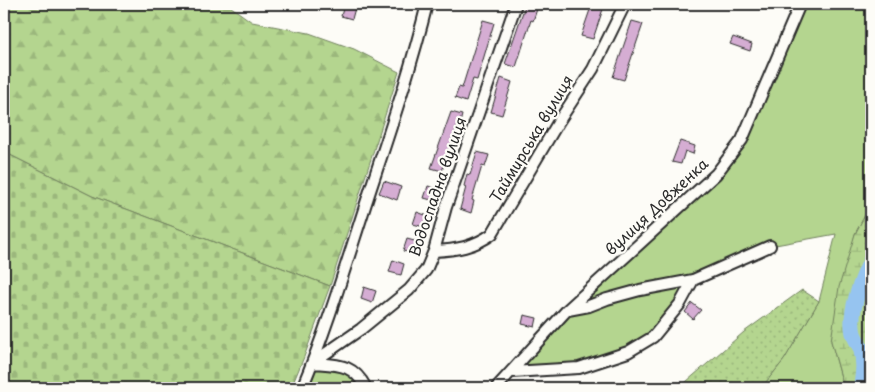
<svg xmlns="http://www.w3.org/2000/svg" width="875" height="392" font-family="'Playpen Sans',sans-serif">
	<defs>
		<pattern id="forest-firs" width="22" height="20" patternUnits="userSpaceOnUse" patternTransform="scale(1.25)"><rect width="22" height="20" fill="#b4d58f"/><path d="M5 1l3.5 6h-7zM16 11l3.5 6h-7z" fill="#9bb77c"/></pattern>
		<pattern id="wetland-marsh" width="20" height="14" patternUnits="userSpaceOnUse" patternTransform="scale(1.25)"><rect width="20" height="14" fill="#b4d58f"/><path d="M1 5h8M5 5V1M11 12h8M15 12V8" fill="none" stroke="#9bb77c"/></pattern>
		<pattern id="cemetery-stones" width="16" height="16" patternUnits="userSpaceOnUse" patternTransform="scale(1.25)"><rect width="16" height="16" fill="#b4d58f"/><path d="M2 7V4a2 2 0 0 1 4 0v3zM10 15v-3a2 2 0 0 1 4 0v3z" fill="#9bb77c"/></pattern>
		<pattern id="garden-dots" width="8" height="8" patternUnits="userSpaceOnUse" patternTransform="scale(1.25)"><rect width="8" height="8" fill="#b4d58f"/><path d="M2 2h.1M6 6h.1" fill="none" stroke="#9bb77c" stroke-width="1.8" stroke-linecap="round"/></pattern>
	</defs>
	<rect width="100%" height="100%" fill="#fdfcf7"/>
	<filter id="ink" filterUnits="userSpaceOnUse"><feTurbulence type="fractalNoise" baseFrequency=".02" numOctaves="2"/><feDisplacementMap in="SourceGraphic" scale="10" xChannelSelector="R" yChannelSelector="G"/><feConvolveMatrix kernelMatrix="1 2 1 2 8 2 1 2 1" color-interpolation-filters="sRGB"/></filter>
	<g filter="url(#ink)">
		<path fill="#b4d58f" stroke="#70805d" d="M800,4H871V204L855,234L831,341L844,388H761L784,360L819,301L836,234L770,246L693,280L653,337L579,368L512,372L567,310L716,174L742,140Z
			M312,363L339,365L366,388H302Z"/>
		<path fill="url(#forest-firs)" stroke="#70805d" d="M4,4H227L252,22L309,33L354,49L399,72L330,286L92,196L4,152Z"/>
		<path fill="url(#wetland-marsh)" stroke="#70805d" d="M871,204V388H844L831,341L839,287L855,234Z"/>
		<path fill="url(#cemetery-stones)" stroke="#70805d" d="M4,152L92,196L330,286L304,357L291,388H4Z"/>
		<path fill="url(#garden-dots)" stroke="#70805d" d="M802,290L819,301L784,360L761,388H679L744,332Z"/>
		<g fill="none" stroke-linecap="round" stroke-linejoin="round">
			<path stroke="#96c4f0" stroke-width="16" d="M861,388C863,375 865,363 861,349C859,343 854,338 853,331C849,309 862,279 871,260"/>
		</g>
		<path fill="#d5add3" stroke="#2b2b2b" d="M592,4L604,6L593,39L581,36Z
			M344,5L355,8L352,19L341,16Z
			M525,6L537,9L533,21L531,20L516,67L505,64Z
			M483,20L494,23L477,80L473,79L466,102L455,98L459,87L462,88Z
			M632,21L643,24L624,80L613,77Z
			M733,37L752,44L750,51L730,44Z
			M501,78L512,82L502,115L491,112Z
			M451,112L462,115L459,127L457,126L442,171L431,168Z
			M680,141L695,146L693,154L685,151L681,164L672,162Z
			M477,152L489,155L485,167L482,166L472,200L474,201L471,213L460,209L466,187L464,186L467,174L470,175Z
			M384,181L401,187L397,200L379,193Z
			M428,186L439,189L435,201L424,198Z
			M417,212L428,216L424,227L413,224Z
			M407,239L418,242L415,254L403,251Z
			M393,260L404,264L401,275L389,272Z
			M364,287L376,291L372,303L361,299Z
			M692,303L701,310L693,319L685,312Z
			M524,315L537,318L535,327L522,324Z"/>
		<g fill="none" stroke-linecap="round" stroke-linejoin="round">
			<g stroke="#2b2b2b" stroke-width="14">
				<path id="street" d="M434,251C456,250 474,247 492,234L559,121L593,69L625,4
					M568,310L589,306L607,299L640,290L693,280L770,246
					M312,363L361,329L409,290L426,270L434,251L446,207L516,4
					M312,363C338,365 353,363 366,388
					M512,372L579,368L628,352L653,337L680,304L693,280
					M302,388C328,326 347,261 368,197C389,133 411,69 427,4
					M496,388L567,310L716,174L742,140L800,4"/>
			</g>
			<use href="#street" stroke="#fdfcf7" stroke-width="10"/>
		</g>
	</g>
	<g text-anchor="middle" stroke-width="4.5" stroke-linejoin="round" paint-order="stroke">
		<g font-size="15" fill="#2b2b2b" stroke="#fdfcf7">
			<text transform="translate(532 139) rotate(-59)" y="5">Таймирська вулиця</text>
			<text transform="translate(438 187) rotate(-71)" y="5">Водоспадна вулиця</text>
			<text transform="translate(657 207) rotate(-43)" y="5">вулиця Довженка</text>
		</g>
	</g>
	<rect width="875" height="392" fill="none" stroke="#fdfcf7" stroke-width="20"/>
	<rect x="10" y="10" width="855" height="372" fill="none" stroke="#2b2b2b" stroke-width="2" filter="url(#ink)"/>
</svg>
